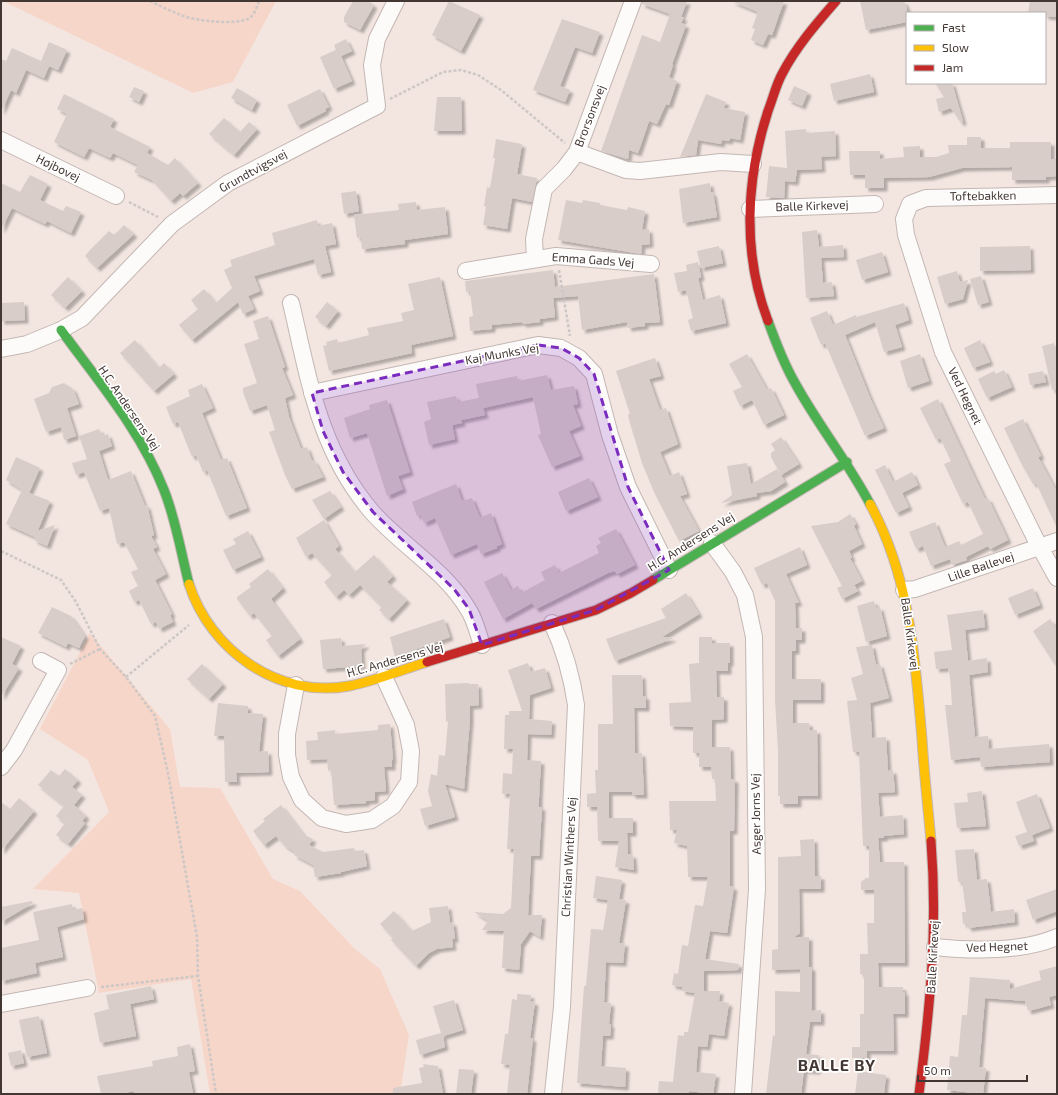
<svg xmlns="http://www.w3.org/2000/svg" width="1058" height="1095" font-family="'Exo 2',sans-serif">
	<defs>
		<filter id="shadow"><feDropShadow dx="3.5" dy="3.5" stdDeviation="1" flood-color="#0004"/></filter>
	</defs>
	<rect width="100%" height="100%" fill="#f3e6e1"/>
	<path fill="#f7d6ca" d="M3,1H276L233,82L193,93Z
		M90,633L170,729L180,787L220,788L273,879L300,891L355,949L380,969L409,1035L400,1094H210L191,979L99,993L79,893L33,889L109,812L88,760L40,729Z"/>
	<path fill="#d8cdc8" filter="url(#shadow)" d="M353,1H368L374,5L360,30L344,22V17Z
		M449,1L480,15L461,51L432,35Z
		M642,1H687L681,17H684L681,23L686,25L672,64L673,65L669,77L677,81L669,105L666,104L657,124L649,121L638,153L629,150L628,159L601,151L642,35L660,42L670,14L642,4Z
		M731,1H784L772,35L768,34L763,45L751,40L755,29L752,28L758,12Z
		M860,1H904L907,8V22L866,30Z
		M1030,1H1057V17L1045,16V13H1028Z
		M562,19L600,32L592,53L575,47L560,86L570,90L565,102L533,90Z
		M346,39L352,51L341,56L352,81L334,89L320,57L336,50L334,45Z
		M49,42L67,50L58,70L49,66L44,78L26,70L16,93L11,90L1,112V59L6,61L12,48L41,61Z
		M870,74L874,92L834,101L830,84Z
		M935,83H952L963,121L961,123L951,108L939,112L936,99L944,97Z
		M794,86L808,92L802,106L788,100Z
		M134,87L144,91L139,102L129,97Z
		M237,88L257,100L252,110L231,98Z
		M320,89L329,107L325,109L326,111L297,126L287,105Z
		M64,94L114,119L110,127L150,147L147,153L168,165L175,158L198,183L183,196L180,193L171,201L152,180L134,172L138,165L113,153L110,158L89,148L84,157L54,142L67,114L57,109Z
		M706,94L726,102L724,108L745,112L740,140L730,138L729,141L722,140L721,144L698,140L696,155L680,157Z
		M437,97H461L462,131H434Z
		M224,118L240,132L249,122L257,129L234,155L209,134Z
		M806,129V133L835,131L836,156L821,157L822,169L797,170L795,182L785,181L784,198L766,197L769,166L787,168L785,131Z
		M967,137H981V148H1010V142H1051V159H1057V176L1046,177V180H1012V167L962,168L929,177L884,178V188H865V175H850L849,151H880V159L904,157L903,147L920,146V157H936L949,153L948,145H967Z
		M496,139L522,144L517,174L537,178L532,202L512,198L507,229L483,225L486,207L484,206L487,187L490,188L495,158H493Z
		M30,175L48,184L40,200L63,211L66,206L81,212L71,233L47,221L45,224L12,208L1,230V183L20,192Z
		M710,183L711,193L713,192L717,217L683,223L679,189Z
		M356,191L359,211L344,214L341,193Z
		M566,200L582,203L583,200L600,203V205L627,210L628,207L645,211L642,230L649,229L650,244L642,245L641,254L558,240Z
		M416,202L417,210L445,207L448,234L405,240V244L362,249L361,237L357,238L354,215L399,210L398,204Z
		M317,220L318,226L332,223L336,244L325,246L331,272L318,275L314,259L254,276L260,291L248,296L254,309L243,314L238,302L192,340L179,325L198,309L191,300L204,289L216,303L232,288L224,270L232,266L230,260L275,245L272,233Z
		M124,225L134,234L97,268L85,256L89,251L109,231L114,235Z
		M817,230L819,247L843,245L844,257L821,258L823,283L832,282L834,296L806,298L802,232Z
		M719,246L723,263L701,268L697,251Z
		M1030,246L1031,270L980,271V247Z
		M882,252L888,272L862,280L856,260Z
		M698,262L701,277L698,278L703,300L720,295L726,323L691,331L688,320L693,318L686,290L678,292L674,273L687,271L686,265Z
		M553,270L555,287L654,274L660,322L645,323V326L628,328L627,322L582,330L578,296L553,298L555,317L540,319V322L523,324L522,322L492,325V329L470,331L469,317L473,316L470,292H466L465,281Z
		M957,271L960,282L968,280L963,299L945,304L937,277Z
		M981,276L989,302L978,305L970,279Z
		M68,277L82,291L65,308L51,295Z
		M440,277L453,336L411,345L412,353L329,371L323,346L327,345L326,342L337,339L338,343L369,335L367,328L403,321L401,313L414,310L408,284Z
		M24,302L25,320L1,321V303Z
		M327,302L338,311L326,326L315,317Z
		M904,303L909,320L895,325L902,347L884,352L875,322L845,335L871,400L884,428L865,436L825,343L821,345L810,318L827,311L833,325L856,315V317Z
		M268,316L285,367L282,368L293,395L285,398L289,417L301,449L307,447L312,461L314,460L323,477L292,489L285,475L269,432L275,430L267,405L250,411L243,392V388L257,383L244,344L259,339L253,321Z
		M135,340L159,368L164,363L174,374L154,391L120,353Z
		M980,340L990,362L973,368L964,348Z
		M1054,343L1055,347H1057V389L1052,390L1042,346Z
		M747,354L767,390L771,388L784,415L764,425L752,400L740,406L733,391L742,387L729,364Z
		M920,354L929,381L908,388L900,361Z
		M655,358L661,376L649,379L660,410L666,408L678,444L660,452L670,476L679,472L687,494L680,496L699,531L679,541L654,492L642,463L629,420L628,414H630L616,371Z
		M1004,370L1012,387L987,398L978,379L994,371L996,374Z
		M1043,371L1046,382L1030,385L1028,374Z
		M547,375L551,390L574,386L578,404L573,405L581,426L569,431L580,456L552,467L538,435L541,434L533,397L483,408L485,415L461,420L462,423L452,425L455,439L429,445L424,422L431,419L427,402L456,396L458,402L479,398L476,384L517,376L518,381Z
		M64,383L73,389L79,404L67,408L76,436L64,440L61,427L46,432L34,399L49,393L52,387Z
		M202,384L213,408L202,413L221,460L227,458L247,508L226,516L207,470L203,472L196,455L192,457L178,422L173,424L166,407L190,396L188,390Z
		M938,399L985,499L988,498L1008,540L990,549L988,546L966,557L967,560L952,565L950,559L931,566L923,546L916,549L909,532L935,522L945,547L959,541L961,545L983,534L968,502L963,504L944,464L951,461L940,438L936,440L920,408Z
		M387,400L410,472L398,476L403,489L387,496L367,433L350,438L344,418L370,409L369,405Z
		M1023,419L1041,456L1038,457L1057,492V528L1036,483L1033,484L1022,465L1004,428Z
		M99,429L103,436L108,434L112,446L99,451L108,480L131,471L145,506L147,505L154,535L151,536L157,547L153,549L166,574L155,580L172,614L170,615L173,622L159,629L156,622L151,624L139,600L134,602L129,591L138,586L131,572L138,569L124,542L117,544L109,508L100,511L84,472L76,475L72,463L87,459L79,436Z
		M781,437L799,464L781,475L771,457V453L775,450L771,444Z
		M16,457L40,468L29,493L50,501L35,537L6,524L22,490L6,480Z
		M747,463L751,484L777,469L785,482L771,491L757,493V496L721,503L732,495L727,466Z
		M885,465L893,482L912,472L918,485L902,493L909,507L896,513L875,470Z
		M589,478L598,497L566,511L558,492Z
		M456,484L462,501L472,498L480,518L491,513L502,544L497,546V548L481,554L477,544L451,555L435,518L424,523L420,514L417,516L412,502Z
		M330,491L341,507L324,519L312,500Z
		M850,514L856,524L854,526L862,544L849,551L852,558H850L862,581L854,585L858,591L842,599L837,588L842,586L811,526L838,522Z
		M324,520L339,546L335,549L355,572L374,555L393,576L387,582L407,600L389,619L379,610L382,607L360,585L349,595L344,590L336,597L324,582L332,575L312,553L306,557L296,538Z
		M55,525L47,546L34,540L37,531Z
		M616,529L635,565L617,574L615,571L608,573L536,609L532,603L503,619L484,582L502,573L511,590L518,586L521,593L545,580L541,572L555,565L559,573L599,553L596,546L601,543L598,538Z
		M248,531L261,557L233,570L223,550L236,544L233,539Z
		M800,547L807,565L786,574L799,603H795L796,628H802V640H796V651H792V679H821V700H793V723H809L810,730H817L818,796H798V804H780V796H778V751L775,700V601L767,583L762,585L754,568Z
		M268,569L283,588L271,599L300,639L278,656L266,640L272,636L254,613L250,616L237,599V597L251,587L249,584Z
		M1033,588L1040,605L1015,615L1008,598Z
		M686,593L699,614L662,637L674,638L615,661L606,639L666,618L661,609Z
		M874,601L876,608L880,607L887,636L866,642L857,606Z
		M52,607L71,616L85,636L79,648L68,643L66,647L38,633Z
		M983,610L985,627L965,630L968,661L987,658L988,672L969,675L975,737L988,736L989,749L1049,744L1050,762L981,767L980,757L951,760L945,705H952L950,677L948,668L936,669L934,652L952,650L947,615Z
		M444,619L450,637L395,657L390,637Z
		M1050,619L1057,630V668L1033,631Z
		M1,637L21,646L12,664L19,668L1,697Z
		M699,637H712V643H730V663H728V671H716L717,697H724V719L712,720V747H730L731,779H735L734,831H730V886L734,887L727,933L710,931L705,959L739,964L738,970L704,971V991H720L719,1001L729,1003L724,1036L709,1034L707,1047L698,1046L696,1072L716,1074L713,1094L689,1091V1094H658L659,1081L673,1082L678,1035L684,1036V1032H688L695,993L682,991V987L672,985L674,973L678,974L682,945L688,946L695,905L703,906L708,877H688L687,846L674,843L677,830H670L669,801H716L715,779H712L711,767H699V753H693V727L670,726L669,703L691,702L689,664L699,663Z
		M341,638L342,646L366,644L361,649L362,666L323,669L320,640Z
		M872,645L876,665L880,664L889,698L870,703L872,738L886,737L888,771L893,770L895,792L878,793L880,817L903,815L904,834L884,836V838H878L880,862H904L905,963H878L879,987H903V992H905V1014H893L894,1051H867V1058H852V1047H860V1014H864V974H860V954H868L867,923H874V890H861V882L866,878H869V846H863L859,752H853L847,701L857,700L851,678L863,674L856,647Z
		M528,663L531,672L545,668L551,688L530,695L529,719L552,721L551,735L528,734L527,760L541,761L539,798V807H542L539,856H531L528,915H542L540,937L530,931L521,944L519,970L502,968L504,931L482,930L488,921L474,912L503,914L511,908L514,849H507L510,794H502L503,773L512,774L513,749H504L505,715H509V711H522L508,670Z
		M202,664L223,684L209,699L187,679Z
		M612,675H642L643,696H646V708H634L635,753H642L644,795H632V792H609V818H633V833H627L628,854L633,855L634,870L615,867L619,841H598L597,807H587V794L596,793L595,770H598V724H613Z
		M469,683V684H478L479,705L470,706V720L464,789L445,784L455,817L425,826L420,809L432,806L428,791L431,774L437,776L439,755L445,756L448,721L446,722L445,684Z
		M218,703L248,706V713L263,714L259,752L268,751L269,772L236,773L237,782H225L224,736H214Z
		M390,724L393,760H392V767H384L386,791L375,792V800L366,801V803L334,805L331,770L328,771L327,759L307,760L306,741L318,740L317,732L335,730V734L378,730V725Z
		M65,769L78,780L72,787L82,795L74,805L86,816L82,821L85,823L68,844L56,835L65,823L56,816L64,806L38,785L51,770L59,776Z
		M982,791L986,826L957,828L954,803L968,802L967,793Z
		M1037,794L1050,828L1032,835L1034,841L1019,846L1015,836L1027,832L1016,802Z
		M19,798L34,811L1,851V802L10,809Z
		M281,805L304,835L313,839L309,845L323,852L354,848L355,851L364,850L367,866L341,872V873L315,877L313,865L294,855L295,852L285,846L276,836L264,845L253,831L265,821L263,819Z
		M814,839L815,876H821V889H799L800,933L794,937H809V967H812V1011L821,1010V1022H810L806,1054L819,1055L817,1071L804,1070L801,1094H766L773,1035L775,1036V991L800,992V969L772,970V950L778,949V857L801,856L800,840Z
		M974,849L977,880L987,879L991,912L1014,909L1015,922L968,928L967,924H963L962,912H966L962,882H958L955,850Z
		M596,876L622,880L619,899L626,900L619,943H625L623,963L606,962L604,1002L611,1003L609,1024H611L610,1036H603L601,1066L626,1068L625,1087L577,1083L584,986H586L591,929L603,930L608,900L593,898Z
		M1057,889V911L1033,920L1026,900Z
		M32,901L33,903L1,922V907Z
		M72,904L73,910L82,908L84,919L57,927L63,957L35,963L37,973L1,981V948L39,940L33,912Z
		M448,906L450,923L453,922L455,939H452L453,947L437,949L429,953L416,966L391,940L393,938L380,924L394,911L412,931L431,922L429,908Z
		M1057,966V995L1049,997L1051,1005L1028,1011L1025,1001L985,998L979,1067L986,1068L983,1094L947,1090L950,1056L958,1057L962,1015H967L970,977L1010,980V989L1041,980L1039,971Z
		M151,986L154,999L130,1004L136,1036L100,1043L94,1013L109,1009L106,995Z
		M517,994L531,995L530,1001L535,1002L530,1038H533L527,1094H507L510,1065L501,1064L505,1034H508L512,999L517,1000Z
		M454,1000L463,1030L443,1036L445,1047L420,1055L416,1040L441,1033L433,1006Z
		M39,1016L47,1053L27,1057L19,1020Z
		M190,1044L195,1071L189,1072L193,1094H134V1091L119,1094H101L97,1076L153,1066L152,1061L178,1056L177,1047Z
		M21,1050L24,1063L11,1066L8,1053Z
		M423,1064L438,1066L443,1094H393V1088L422,1083L419,1068L424,1067Z
		M459,1069L474,1070L471,1094H456Z
		M858,1071L886,1075L884,1094H855Z"/>
	<g fill="none" stroke-linecap="round" stroke-linejoin="round">
		<g stroke="#c3b7b3" stroke-width="18">
			<path id="street" d="M1,140L116,196
				M577,152L626,170L640,171L721,162L753,164
				M1057,195L926,198L910,204L904,219L906,235L943,352L1036,540L1057,578
				M750,209L875,204
				M535,259L534,239L544,189L564,169L577,152L633,1
				M466,271L556,256L651,264
				M291,303C309,379 319,450 372,512C402,546 445,570 468,609C475,619 478,634 482,645
				M1,349L27,344L61,330L82,318L172,224L228,183L377,106L372,65L377,39L396,1
				M312,393L538,345L561,348L579,358L594,374L610,435L628,487L669,570
				M712,543L733,572L745,595L754,637L757,889L743,1094
				M904,590L915,589L1057,541
				M552,623C564,649 572,677 576,705L562,1007L553,1094
				M296,685L287,734V755L291,777L302,800L322,818L346,824L372,820L393,806L409,782L411,751L406,725L384,677
				M1,767L14,750L58,670L41,661
				M935,947C972,951 1023,952 1057,937
				M1,1004L87,988"/>
		</g>
		<g stroke="#c3b7b3" stroke-width="11">
			<path id="fast" d="M768,321C776,343 784,364 795,383C818,425 848,462 870,504
				M61,330C98,381 141,431 164,490C176,520 181,553 189,584
				M653,580L847,462"/>
		</g>
		<g stroke="#c3b7b3" stroke-width="11">
			<path id="slow" d="M870,504C910,577 915,657 922,739C924,773 928,807 931,841
				M189,584C210,650 278,699 349,686C375,681 401,670 427,662"/>
		</g>
		<g stroke="#c3b7b3" stroke-width="11">
			<path id="jam" d="M768,321C742,253 746,179 768,111C773,98 776,85 782,74C796,47 816,24 836,1
				M427,662L596,610L631,593L653,580
				M919,1094C930,1007 938,930 931,841"/>
		</g>
		<path stroke="#cdc7c5" stroke-width="2.5" stroke-dasharray="3 2" stroke-linecap="butt" d="M150,1C160,6 170,11 181,15C194,21 234,25 248,19C254,16 257,7 259,1
			M390,99L443,72L461,70L478,75L501,90L565,143
			M129,202L158,217
			M559,270L570,336
			M1,551L61,580L76,602L100,649L126,677L155,716L168,773L197,937L198,976L216,1094
			M70,664L100,649
			M126,677L189,625
			M101,987L198,976"/>
		<use href="#street" stroke="#fdfbfa" stroke-width="16"/>
		<use href="#fast" stroke="#4caf50" stroke-width="9"/>
		<use href="#slow" stroke="#ffc107" stroke-width="9"/>
		<use href="#jam" stroke="#c62828" stroke-width="9"/>
	</g>
	<path fill="#7b2cbf" fill-opacity="0.2" stroke="#7b2cbf" stroke-width="3" stroke-dasharray="8 5" stroke-linejoin="round" d="M538,345L561,348L579,358L594,374L628,487L669,570L596,610L482,645L469,609L454,589L373,512L343,472L323,431L312,393Z"/>
	<g text-anchor="middle" stroke-width="3.5" stroke-linejoin="round" paint-order="stroke">
		<g font-size="12" fill="#433733" stroke="#fff">
			<text transform="translate(590 116) rotate(-69)" y="4">Brorsonsvej</text>
			<text transform="translate(58 168) rotate(26)" y="4">Højbovej</text>
			<text transform="translate(253 171) rotate(-29)" y="4">Grundtvigsvej</text>
			<text transform="translate(983 196) rotate(-1)" y="4">Toftebakken</text>
			<text transform="translate(812 206) rotate(-2)" y="4">Balle Kirkevej</text>
			<text transform="translate(593 260) rotate(4)" y="4">Emma Gads Vej</text>
			<text transform="translate(502 354) rotate(-10)" y="4">Kaj Munks Vej</text>
			<text transform="translate(965 396) rotate(64)" y="4">Ved Hegnet</text>
			<text transform="translate(129 408) rotate(56)" y="4">H.C. Andersens Vej</text>
			<text transform="translate(691 542) rotate(-32)" y="4">H.C. Andersens Vej</text>
			<text transform="translate(981 567) rotate(-19)" y="4">Lille Ballevej</text>
			<text transform="translate(910 634) rotate(82)" y="4">Balle Kirkevej</text>
			<text transform="translate(395 660) rotate(-16)" y="4">H.C. Andersens Vej</text>
			<text transform="translate(756 814) rotate(-91)" y="4">Asger Jorns Vej</text>
			<text transform="translate(569 857) rotate(-87)" y="4">Christian Winthers Vej</text>
			<text transform="translate(997 947) rotate(-2)" y="4">Ved Hegnet</text>
			<text transform="translate(933 957) rotate(-87)" y="4">Balle Kirkevej</text>
		</g>
		<g font-size="16" font-weight="bold" letter-spacing="1" fill="#433733" stroke="#fff">
			<text x="837" y="1071">BALLE BY</text>
		</g>
	</g>
	<rect width="1058" height="1095" fill="none" stroke="#433733" stroke-width="4"/>
	<rect x="906" y="12" width="140" height="72" fill="#ffffff" stroke="#b4afad"/>
	<rect x="914" y="25" width="20" height="6" fill="#4caf50" stroke="#b4afad"/>
	<text x="942" y="32" font-size="12" fill="#433733">Fast</text>
	<rect x="914" y="45" width="20" height="6" fill="#ffc107" stroke="#b4afad"/>
	<text x="942" y="52" font-size="12" fill="#433733">Slow</text>
	<rect x="914" y="65" width="20" height="6" fill="#c62828" stroke="#b4afad"/>
	<text x="942" y="72" font-size="12" fill="#433733">Jam</text>
	<path d="M918 1075v6h109v-6" fill="none" stroke="#433733" stroke-width="2"/>
	<text x="924" y="1075" font-size="12" fill="#433733" stroke="#ffffff" stroke-width="3" paint-order="stroke">50 m</text>
</svg>
